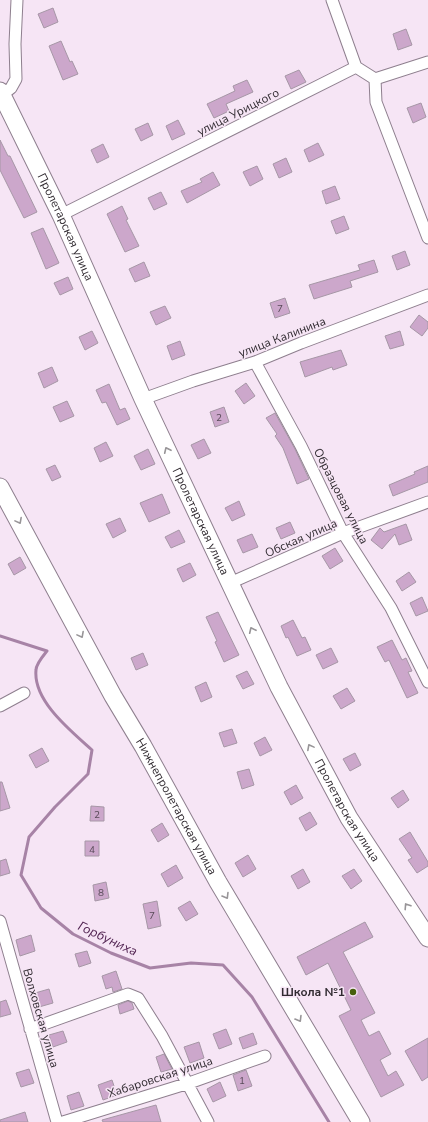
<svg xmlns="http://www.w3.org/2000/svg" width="428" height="1122" font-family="'Nunito Sans',sans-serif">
	<rect width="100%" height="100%" fill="#f6e5f5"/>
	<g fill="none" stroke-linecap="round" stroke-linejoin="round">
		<path stroke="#a783a6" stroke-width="3" d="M0,636L47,651C43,656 36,664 36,670C33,701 71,731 92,750L88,774L55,807L29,837L21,875L41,908L73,934L111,953L150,968L191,963L223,965L252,997L329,1122"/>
	</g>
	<path fill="#cca7cb" stroke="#a697a6" d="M53,8L58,22L44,28L38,14Z
		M406,29L412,45L398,50L393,34Z
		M61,41L70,62L72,61L78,74L63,80L49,46Z
		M299,70L306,82L291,89L285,76Z
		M247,80L253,92L226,104L229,111L214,118L207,104L235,91L233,86Z
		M421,103L426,117L413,123L407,108Z
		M178,120L185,134L172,140L166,126Z
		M148,123L153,135L141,141L135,129Z
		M0,140L8,156H10L37,212L24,218L0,170Z
		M318,143L324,155L309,162L304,150Z
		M103,144L109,157L97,163L91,150Z
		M286,158L292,172L279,178L273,164Z
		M257,166L263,179L250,186L243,172Z
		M213,172L220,185L187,203L181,191L202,182L200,179Z
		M335,186L340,199L326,204L322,191Z
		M161,192L167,204L154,210L148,198Z
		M122,206L128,219L126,220L139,246L125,252L107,214Z
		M344,216L349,229L336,234L331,221Z
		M43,228L59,263L46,269L31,233Z
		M405,251L410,265L397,270L392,256Z
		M374,260L378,272L350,281L352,287L314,299L309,285L360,270L358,265Z
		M144,262L150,276L135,282L129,269Z
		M68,277L73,289L60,295L54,283Z
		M285,298L290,313L275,318L270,303Z
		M165,306L171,318L156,325L150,312Z
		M419,315L428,322V328L422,336L410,327Z
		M92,331L98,343L85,350L79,337Z
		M400,331L404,345L390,349L385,336Z
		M180,341L185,355L172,360L167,346Z
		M341,350L347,365L333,370L332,367L305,377L300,362Z
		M52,367L58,381L44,388L38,373Z
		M246,383L255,396L244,404L235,391Z
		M109,384L120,410L125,408L130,419L117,425L106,402L102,403L96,390Z
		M67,401L74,416L60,422L53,407Z
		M224,407L229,422L215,427L210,412Z
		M275,413L295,449L309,479L297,484L283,448L275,436L277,434L266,418Z
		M204,439L211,453L198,459L191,445Z
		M106,442L113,456L100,462L94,448Z
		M148,449L155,464L141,470L134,456Z
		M55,465L61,477L52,481L46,469Z
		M428,466V482L393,496L389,485L415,474L414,472Z
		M162,494L170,513L149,522L140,503Z
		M239,501L245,515L232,521L225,508Z
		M120,518L126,531L113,538L106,524Z
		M290,522L295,533L281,539L276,528Z
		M406,524L412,540L399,545L395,534L382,549L371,540L380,528L384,532Z
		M179,530L185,542L171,548L165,537Z
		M252,534L258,547L243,553L237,540Z
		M335,548L343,561L330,569L322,556Z
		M20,557L26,568L14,575L8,564Z
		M190,563L196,575L183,582L177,569Z
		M409,572L416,582L402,591L396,581Z
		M422,597L428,611L416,616L410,603Z
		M218,612L239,655L224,662L215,642L217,641L206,617Z
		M293,620L302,638L305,637L311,650L297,656L288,637L286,638L281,626Z
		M392,640L402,660L406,658L412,671L408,672L418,693L407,698L389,660L385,662L377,647Z
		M331,648L338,662L323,669L316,655Z
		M143,653L148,665L136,670L131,658Z
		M247,671L254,684L243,689L236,676Z
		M206,682L212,697L201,702L195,687Z
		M347,688L355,701L341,709L333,696Z
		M232,729L237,743L224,747L219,733Z
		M265,737L272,750L260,756L254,743Z
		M42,748L49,761L36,768L29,755Z
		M355,753L361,765L350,771L343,759Z
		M249,769L254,785L242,789L237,772Z
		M0,782H2L10,808L0,811Z
		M296,785L303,798L291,805L284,792Z
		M403,790L409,800L398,808L391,798Z
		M91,806L104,807V821H90Z
		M310,812L317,824L306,831L299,818Z
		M162,823L169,835L158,842L151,830Z
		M410,832L428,862V866L417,873L408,860L412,858L399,839Z
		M85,841H99V856H85Z
		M248,855L256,869L243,877L235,863Z
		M6,859L10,873L0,876V861Z
		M176,865L183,878L168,887L161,874Z
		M303,869L310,882L298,889L291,876Z
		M354,869L362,881L351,889L342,876Z
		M106,882L109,898L95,901L93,885Z
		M157,901L161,926L148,929L143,904Z
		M190,901L198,914L186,921L178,908Z
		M365,922L373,937L343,952L375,1013L361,1020L369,1036L379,1031L391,1054L380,1060L388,1076L396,1071L404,1085L381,1097L339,1016L351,1010L328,963L306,975L297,957Z
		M31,935L35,951L20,956L16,940Z
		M87,951L91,963L79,967L75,954Z
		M116,971L122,989L113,992L112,987L106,989L102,976Z
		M49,989L53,1003L39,1007L35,993Z
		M6,1000L11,1014L0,1017V1002Z
		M128,1001L132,1003L134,1009L120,1014L118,1005Z
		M226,1029L232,1044L219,1049L213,1034Z
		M63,1031L67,1042L53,1047L49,1035Z
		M253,1033L257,1044L243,1049L239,1038Z
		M428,1038V1077L422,1081L405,1051Z
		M199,1042L204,1058L190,1063L184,1047Z
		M164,1054L172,1069L161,1072L156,1057Z
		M29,1069L34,1083L21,1087L16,1073Z
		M246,1070L252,1086L238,1091L233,1075Z
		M112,1080L117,1095L103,1100L98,1085Z
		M220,1082L226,1096L213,1102L207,1089Z
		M79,1092L84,1106L71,1110L67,1096Z
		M156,1105L161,1122H103L102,1120Z
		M25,1112L28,1122H0V1120Z"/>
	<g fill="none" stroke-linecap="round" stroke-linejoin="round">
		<g stroke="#8e7f8e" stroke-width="13">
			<path id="minor" d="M332,0L356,67
				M375,79L376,102L428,238
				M2,95L11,88L16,79L15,44L17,0
				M61,215L356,67L375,79L428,62
				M255,362L301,446L343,533L391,608L428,682
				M143,399L193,381L255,362L301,343L428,295
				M230,583L343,533L428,502
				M0,706L24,693
				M0,921L57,1122
				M30,1029L128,994L138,998L162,1036L208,1122
				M63,1122L189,1083L265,1056"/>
		</g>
		<g stroke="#8e7f8e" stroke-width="19">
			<g id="primary">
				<path id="s1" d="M0,91L61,215L143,399L279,687L349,818L428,938"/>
				<path id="s2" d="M0,487L113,696L143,746L218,882L361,1122"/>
			</g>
		</g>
		<use href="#minor" stroke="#fff" stroke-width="11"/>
		<use href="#primary" stroke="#fff" stroke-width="17"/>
	</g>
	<defs><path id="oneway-chevron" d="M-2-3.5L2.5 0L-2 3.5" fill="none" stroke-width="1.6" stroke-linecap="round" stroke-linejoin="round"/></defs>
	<g stroke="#989598">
		<use href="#oneway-chevron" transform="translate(167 450) rotate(-115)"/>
		<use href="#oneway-chevron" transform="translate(19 521) rotate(62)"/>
		<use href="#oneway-chevron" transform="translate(252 630) rotate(-115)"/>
		<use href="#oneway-chevron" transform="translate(81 635) rotate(62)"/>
		<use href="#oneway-chevron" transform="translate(310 747) rotate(-118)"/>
		<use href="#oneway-chevron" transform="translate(226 896) rotate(59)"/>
		<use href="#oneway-chevron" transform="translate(407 906) rotate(-123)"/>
		<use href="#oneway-chevron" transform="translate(299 1019) rotate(59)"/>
	</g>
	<circle fill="#47600d" stroke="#f6e5f5" stroke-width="1.5" cx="353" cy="992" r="4"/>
	<g text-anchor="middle" stroke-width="3" stroke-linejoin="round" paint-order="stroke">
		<g font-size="10" fill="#584a58">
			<text x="280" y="312">7</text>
			<text x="219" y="421">2</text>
			<text x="97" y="818">2</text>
			<text x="92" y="853">4</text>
			<text x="101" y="896">8</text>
			<text x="152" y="919">7</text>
			<text x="242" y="1084">1</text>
		</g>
		<g font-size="12" fill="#312b31" stroke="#f6e5f5">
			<text transform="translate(238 112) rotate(-27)" y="4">улица Урицкого</text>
			<text dy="4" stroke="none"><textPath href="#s1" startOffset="151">Пролетарская улица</textPath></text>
			<text transform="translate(282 337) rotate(-21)" y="4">улица Калинина</text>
			<text transform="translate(341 496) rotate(63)" y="4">Образцовая улица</text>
			<text dy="4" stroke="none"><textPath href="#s1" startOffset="475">Пролетарская улица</textPath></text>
			<text transform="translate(301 538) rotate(-24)" y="4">Обская улица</text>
			<text dy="4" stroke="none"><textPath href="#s2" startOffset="365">Нижнепролетарская улица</textPath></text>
			<text dy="4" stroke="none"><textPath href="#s1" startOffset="799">Пролетарская улица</textPath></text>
			<text transform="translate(41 1018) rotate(74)" y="4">Волховская улица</text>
			<text transform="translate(160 1077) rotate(-18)" y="4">Хабаровская улица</text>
		</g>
		<g font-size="12" font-weight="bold" fill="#312b31" stroke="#f6e5f5" text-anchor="end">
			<text x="345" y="996">Школа №1</text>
		</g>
		<g font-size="13" font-style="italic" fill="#512351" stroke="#f6e5f5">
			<text transform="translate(108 938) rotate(25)" y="5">Горбуниха</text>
		</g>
	</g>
</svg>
